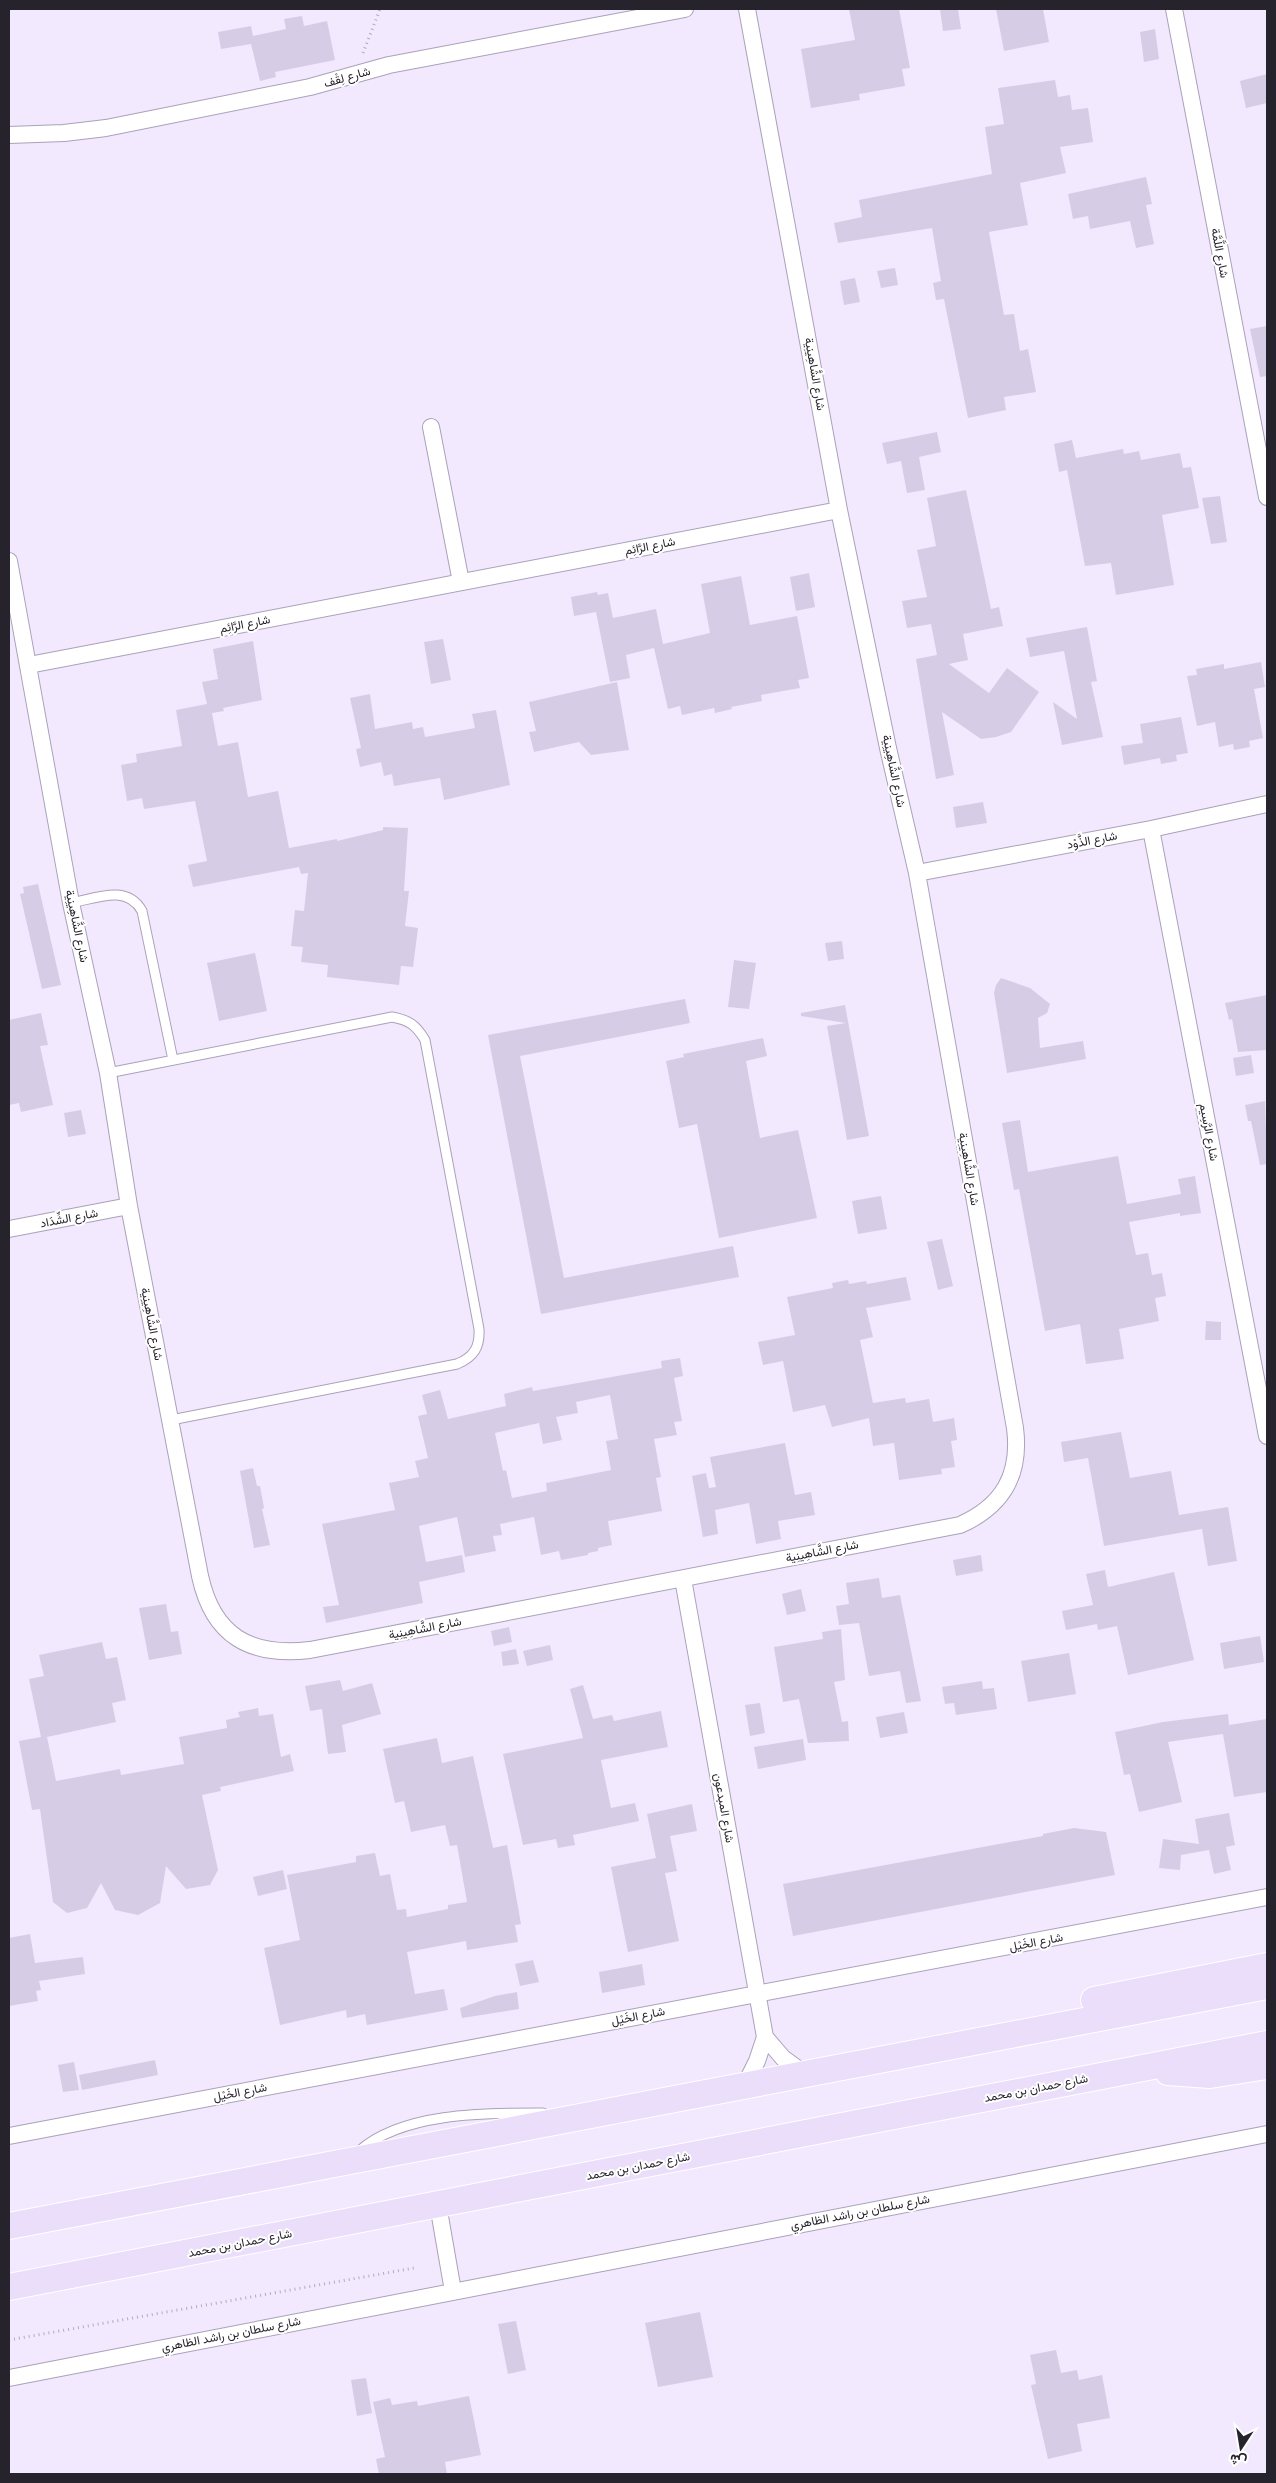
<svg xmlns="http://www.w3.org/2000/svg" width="1276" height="2483" font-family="Figtree,Vazirmatn,sans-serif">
	<rect width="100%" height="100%" fill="#f2e9fe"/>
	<path fill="#d7cce6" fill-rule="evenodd" d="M849,9H899L910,68L902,69L905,86L859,94L860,100L811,108L801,49L855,40Z
		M940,9H958L961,29L943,31Z
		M996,9H1043L1049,42L1004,51Z
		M302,16L304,26L327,21L335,60L275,72L276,77L260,81L251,44L221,49L218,32L251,26L253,36L286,29L284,19Z
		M1155,29L1159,59L1144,62L1140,32Z
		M1267,74V103L1246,108L1240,81Z
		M1055,80L1058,97L1070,95L1072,110L1088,108L1093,142L1060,147L1066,173L1020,183L1028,225L989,232L1004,315L1014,314L1020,351L1028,349L1036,392L1004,397L1006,410L968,418L944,299L936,300L933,283L941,281L932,228L838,243L834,223L862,217L859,200L992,174L985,127L1004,124L998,88Z
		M1146,177L1152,204L1146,205L1154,244L1136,248L1130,221L1090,229L1088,216L1073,219L1068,194Z
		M895,268L898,285L881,288L877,271Z
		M855,278L860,302L844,305L840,281Z
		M1267,326V376L1260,377L1250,329Z
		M937,432L941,452L919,457L925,490L907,493L901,461L887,464L882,443Z
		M1072,440L1076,458L1123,449L1124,454L1139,451L1141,460L1180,453L1183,468L1191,467L1199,508L1162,515L1174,585L1116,595L1111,563L1085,566L1067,470L1059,472L1054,444Z
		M966,490L991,609L999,607L1003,626L963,634L968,660L949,664L989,693L1007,668L1039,692L1011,732L996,737L981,739L942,712L954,775L936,779L916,659L937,655L931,624L907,628L902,601L927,597L917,550L936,546L927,498Z
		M1220,496L1227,542L1211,544L1202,498Z
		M809,573L815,607L796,611L790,577Z
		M741,576L750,625L797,616L809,678L798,680L800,688L761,695L762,701L731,707L732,709L715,713L714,708L682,715L680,706L668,709L654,648L626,655L630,678L610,682L596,612L574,616L571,597L597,592L598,595L608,593L613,618L656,609L663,644L710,633L701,584Z
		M1087,627L1097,681L1091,682L1103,737L1062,745L1053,702L1077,719L1064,651L1030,657L1026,638Z
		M443,639L451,680L431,684L424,642Z
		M253,641L262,700L223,708L224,711L212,713L218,746L238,742L248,797L278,791L289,848L337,839V841L383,830V827L408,828L404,891H409L405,926L418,928L413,967L401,966L399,985L327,977L328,965L301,962L303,947L291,946L295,910L304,911L308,873L301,874L299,867L193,887L188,865L207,861L195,801L144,809L142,798L127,801L121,765L137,762L136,754L182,746L176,710L207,704L202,682L218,679L213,649Z
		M1261,662L1265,687L1254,689L1263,738L1249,741L1250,747L1234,750L1233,744L1219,747L1215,722L1197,726L1187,676L1197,675L1196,669L1224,664V669Z
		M617,682L629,750L591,755L579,742L534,752L529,732L536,731L529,702Z
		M370,694L375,729L412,722L413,729L423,727L425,737L475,728L472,714L496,710L510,785L444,800L440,778L394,786L392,774L384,776L381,762L360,767L356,749L361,748L350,698Z
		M1181,717L1188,753L1176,755L1177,761L1161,764L1160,758L1124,765L1121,746L1143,743L1140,724Z
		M983,802L987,823L956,828L953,807Z
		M38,884L61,985L42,989L20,894L24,893L23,887Z
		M842,941L844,959L828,961L825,943Z
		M255,953L267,1011L219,1021L207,963Z
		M734,960L756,963L749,1009L728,1007Z
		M1001,978L1030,988L1050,1004L1047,1013L1038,1018L1040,1048L1083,1041L1086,1059L1007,1073L994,993L996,985Z
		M1267,995V1050L1238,1052L1232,1019L1229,1020L1225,1003Z
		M685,999L690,1023L520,1056L564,1278L733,1246L739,1277L541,1314L488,1035Z
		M845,1005L869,1136L847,1140L827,1026L846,1023L801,1016V1013Z
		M41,1013L48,1045L40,1046L53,1105L21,1112L19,1103L9,1105V1020Z
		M763,1038L767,1056L746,1061L760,1138L798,1130L817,1218L719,1238L697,1124L679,1128L666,1061L684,1057L683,1054Z
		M1251,1055L1254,1073L1236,1076L1233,1058Z
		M1265,1101L1267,1164L1260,1165L1251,1121H1248L1245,1105Z
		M81,1110L86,1134L68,1137L64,1113Z
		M1020,1120L1028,1172L1118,1156L1127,1204L1181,1194L1178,1179L1195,1176L1201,1213L1180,1216V1213L1129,1222L1136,1255L1148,1253L1152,1275L1162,1273L1166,1296L1155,1298L1159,1321L1119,1329L1124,1359L1086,1364L1080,1324L1045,1331L1019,1189L1014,1190L1002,1123Z
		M881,1196L887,1229L858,1234L852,1201Z
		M942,1239L953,1286L938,1290L927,1242Z
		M906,1277L911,1300L866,1308L873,1337L860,1340L873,1403L905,1398L906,1403L929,1399L933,1422L954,1418L957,1440L951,1441L955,1467L941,1469L942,1474L899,1480L894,1443L873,1446L869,1418L832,1427L825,1405L793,1412L783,1361L763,1365L758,1342L795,1335L787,1297L833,1288L832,1283L848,1280L849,1284L866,1281L867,1284Z
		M1206,1321L1221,1322V1340H1205Z
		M680,1358L683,1376L674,1378L682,1421L674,1422L677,1435L654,1439L661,1477L656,1478L662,1511L608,1521L612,1545L598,1548V1551L588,1553V1555L561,1560L559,1551L541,1555L534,1517L500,1524L502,1535L493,1536L496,1551L465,1557L457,1517L419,1526L426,1562L462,1555L465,1572L419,1582L423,1603L326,1623L323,1607L339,1605L322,1524L395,1510L389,1483L419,1477L415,1461L428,1458L418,1416L427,1414L422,1395L440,1390L448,1419L506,1406L504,1394L532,1387L533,1391L662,1368L661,1361ZM610,1395L618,1439L606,1441L611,1470L546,1483L547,1491L512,1498L506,1470L503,1471L495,1433L539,1423L543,1444L562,1440L556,1417L578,1413L576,1402Z
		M1121,1432L1130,1478L1171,1471L1179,1515L1228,1507L1237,1561L1208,1566L1202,1529L1104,1546L1088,1458L1064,1462L1061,1442Z
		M785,1443L795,1495L811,1492L815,1515L778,1521L781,1539L756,1544L749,1503L715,1510L718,1534L703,1537L692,1476L706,1473L709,1488L716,1487L710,1457Z
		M253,1468L257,1486H260L264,1508L262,1509L270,1545L254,1548L240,1471Z
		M981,1555L983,1571L956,1576L953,1560Z
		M1105,1570L1108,1587L1174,1572L1194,1660L1128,1675L1117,1626L1098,1630L1097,1624L1066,1630L1062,1611L1093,1605L1086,1574Z
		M879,1578L882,1598L900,1595L921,1701L906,1703L900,1671L869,1676L859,1623L839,1625L836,1606L849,1604L846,1583Z
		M801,1589L806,1611L787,1615L782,1594Z
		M166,1604L171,1632L178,1631L182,1654L149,1660L139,1608Z
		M509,1627L512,1642L494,1646L491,1631Z
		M841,1629L845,1680L834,1682L842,1722L848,1721L849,1741L808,1743L799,1699L783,1702L774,1647L823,1639L822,1632Z
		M1260,1636L1264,1662L1224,1669L1220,1643Z
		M102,1642L106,1659L117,1657L126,1700L112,1703L116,1722L47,1737L56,1781L120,1769L121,1775L184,1764L179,1737L227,1728L226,1720L240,1717L238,1712L258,1708L259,1716L273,1714L281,1757L290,1754L294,1771L220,1787L221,1791L202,1795L218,1870L210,1885L186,1889L166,1866L160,1903L138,1915L115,1910L101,1883L87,1908L67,1913L53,1902L40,1809L32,1810L19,1741L41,1737L29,1679L44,1676L39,1655Z
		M550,1645L553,1660L527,1666L523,1651Z
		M516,1649L519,1664L503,1666L501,1652Z
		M1069,1653L1076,1694L1028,1702L1021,1661Z
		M340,1680L343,1691L372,1683L381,1714L342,1725L346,1752L328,1754L322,1709L310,1711L305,1686Z
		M982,1681L983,1689L994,1688L997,1709L956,1715L954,1703L945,1704L942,1687Z
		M583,1685L593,1719L612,1715L614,1721L661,1711L668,1747L601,1760L611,1808L635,1803L639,1821L573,1835L575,1845L558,1848L556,1839L523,1845L503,1754L583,1738L570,1689Z
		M760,1703L765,1733L750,1736L745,1705Z
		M904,1712L908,1733L880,1738L876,1717Z
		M1228,1714L1229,1725L1267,1719V1792L1234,1797L1223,1734L1168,1742L1182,1802L1139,1812L1130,1774L1124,1775L1115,1732L1163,1722Z
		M437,1738L442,1763L473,1756L493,1848L507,1845L521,1924L515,1925L518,1942L467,1950L466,1941L407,1952L415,1994L444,1989L448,2010L367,2025L365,2014L347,2018L346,2010L280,2025L264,1948L300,1940L287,1875L356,1862V1856L375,1853L380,1876L390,1874L397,1910L406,1909L407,1917L448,1909V1905L467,1902L457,1845L450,1846L445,1825L411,1832L404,1801L395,1803L383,1749Z
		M803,1739L806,1760L758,1769L754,1747Z
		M692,1804L697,1831L670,1836L677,1871L665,1873L679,1941L628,1952L611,1867L656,1858L647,1814Z
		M1229,1813L1235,1845L1226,1847L1231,1870L1214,1874L1209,1850L1181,1855L1180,1870L1159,1868L1163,1839L1199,1844L1195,1819Z
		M1074,1828L1106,1832L1115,1875L793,1936L783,1884L1043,1836V1834Z
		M283,1870L287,1889L258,1896L253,1877Z
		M30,1934L35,1963L83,1957L85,1974L39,1981L41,1990L36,1991L38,2001L9,2006V1938Z
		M533,1960L539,1982L520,1986L515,1964Z
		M642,1964L645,1985L602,1993L599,1972Z
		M517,1992L519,2009L462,2018L460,2008L495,1996Z
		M155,2060L158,2075L82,2090L79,2075Z
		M74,2062L79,2090L63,2092L58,2065Z
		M700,2312L713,2377L658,2387L645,2323Z
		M516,2321L526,2370L508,2374L498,2324Z
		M1056,2350L1061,2373L1077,2370L1079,2380L1102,2375L1110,2418L1077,2424L1082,2451L1048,2459L1031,2385L1036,2384L1030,2355Z
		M366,2378L372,2413L357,2416L351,2380Z
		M469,2396L481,2455L445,2462L447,2474H379L376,2459L385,2457L373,2402L390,2398L392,2405L417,2401L418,2406Z"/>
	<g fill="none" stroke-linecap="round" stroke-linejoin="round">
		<g stroke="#aba1b9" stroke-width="11">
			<path id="service" d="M71,903C97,898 127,884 142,911L173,1060
				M108,1073L392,1017C409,1020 416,1025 425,1040L479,1329C480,1347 474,1357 457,1364L171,1420
				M359,2151C403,2112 486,2113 543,2113"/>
		</g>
		<g stroke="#aba1b9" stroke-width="18">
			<path id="minor" d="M1174,9L1267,497
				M9,135L64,133L106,128L310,87L389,65L685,9
				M431,427L461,582
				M9,561L71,903L108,1073L129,1206L200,1576C213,1636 250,1657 310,1650L960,1525C1003,1506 1021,1475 1015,1428L917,873L888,748L839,510L747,9
				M29,665L839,510
				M1151,829L1267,1436
				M917,873L1151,829L1267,804
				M9,1229L129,1206
				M683,1579L765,2037L783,2058L805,2074
				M745,2085L757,2061L765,2037
				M9,2136L1267,1897
				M438,2205L453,2291
				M9,2378L1267,2134"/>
		</g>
		<g stroke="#fff" stroke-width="28">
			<path id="primary" d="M1094,2000L1267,1966
				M1168,2072L1210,2075L1267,2066
				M9,2226L1267,1986
				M9,2287L1267,2044"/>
		</g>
		<path stroke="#b3abbc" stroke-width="3" stroke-dasharray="1 4" stroke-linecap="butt" d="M363,53L380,9
			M9,2340L414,2268"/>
		<use href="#service" stroke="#fff" stroke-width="9"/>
		<use href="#minor" stroke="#fff" stroke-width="16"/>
		<use href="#primary" stroke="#eadefa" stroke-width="26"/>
	</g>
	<g text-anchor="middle" stroke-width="4" stroke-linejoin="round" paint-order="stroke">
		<g font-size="12" fill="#27232c" stroke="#fff">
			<text transform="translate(347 77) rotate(-16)" y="4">شارع لِقْف</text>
			<text transform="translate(1220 253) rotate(79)" y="4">شارع اللَّمَّة</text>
			<text transform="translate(815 374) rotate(80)" y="4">شارع الشَّاهِينِية</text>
			<text transform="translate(650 546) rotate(-11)" y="4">شارع الرَّائِم</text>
			<text transform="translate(245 624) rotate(-11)" y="4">شارع الرَّائِم</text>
			<text transform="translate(894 771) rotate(78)" y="4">شارع الشَّاهِينِية</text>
			<text transform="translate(1092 840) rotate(-11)" y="4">شارع الذَّوْد</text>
			<text transform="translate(77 926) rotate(78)" y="4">شارع الشَّاهِينِية</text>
			<text transform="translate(1209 1132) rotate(79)" y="4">شارع الرَّسِيم</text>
			<text transform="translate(969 1169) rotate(80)" y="4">شارع الشَّاهِينِية</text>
			<text transform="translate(69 1218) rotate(-11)" y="4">شارع الشِّدَاد</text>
			<text transform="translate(152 1324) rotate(79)" y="4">شارع الشَّاهِينِية</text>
			<text transform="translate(822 1551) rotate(-11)" y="4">شارع الشَّاهِينِية</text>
			<text transform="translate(425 1628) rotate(-11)" y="4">شارع الشَّاهِينِية</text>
			<text transform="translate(724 1808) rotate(80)" y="4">شارع المبدعون</text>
			<text transform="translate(1036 1942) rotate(-11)" y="4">شارع الخَيْل</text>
			<text transform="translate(638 2016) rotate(-11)" y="4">شارع الخَيْل</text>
			<text transform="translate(1036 2088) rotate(-11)" y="4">شارع حمدان بن محمد</text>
			<text transform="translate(240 2092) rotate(-11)" y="4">شارع الخَيْل</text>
			<text transform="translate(638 2166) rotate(-11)" y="4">شارع حمدان بن محمد</text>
			<text transform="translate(860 2212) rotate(-11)" y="4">شارع سلطان بن راشد الظاهري</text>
			<text transform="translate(240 2243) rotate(-11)" y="4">شارع حمدان بن محمد</text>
			<text transform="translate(231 2334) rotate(-11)" y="4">شارع سلطان بن راشد الظاهري</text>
		</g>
	</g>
	<rect width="1276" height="2483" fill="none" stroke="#27232c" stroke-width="20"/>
	<g transform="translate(1241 2448) rotate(192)" stroke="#ffffff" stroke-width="4" paint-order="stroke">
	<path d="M0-4L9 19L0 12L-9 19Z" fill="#27232c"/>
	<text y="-8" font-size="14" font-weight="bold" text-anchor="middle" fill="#27232c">ش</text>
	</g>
</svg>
